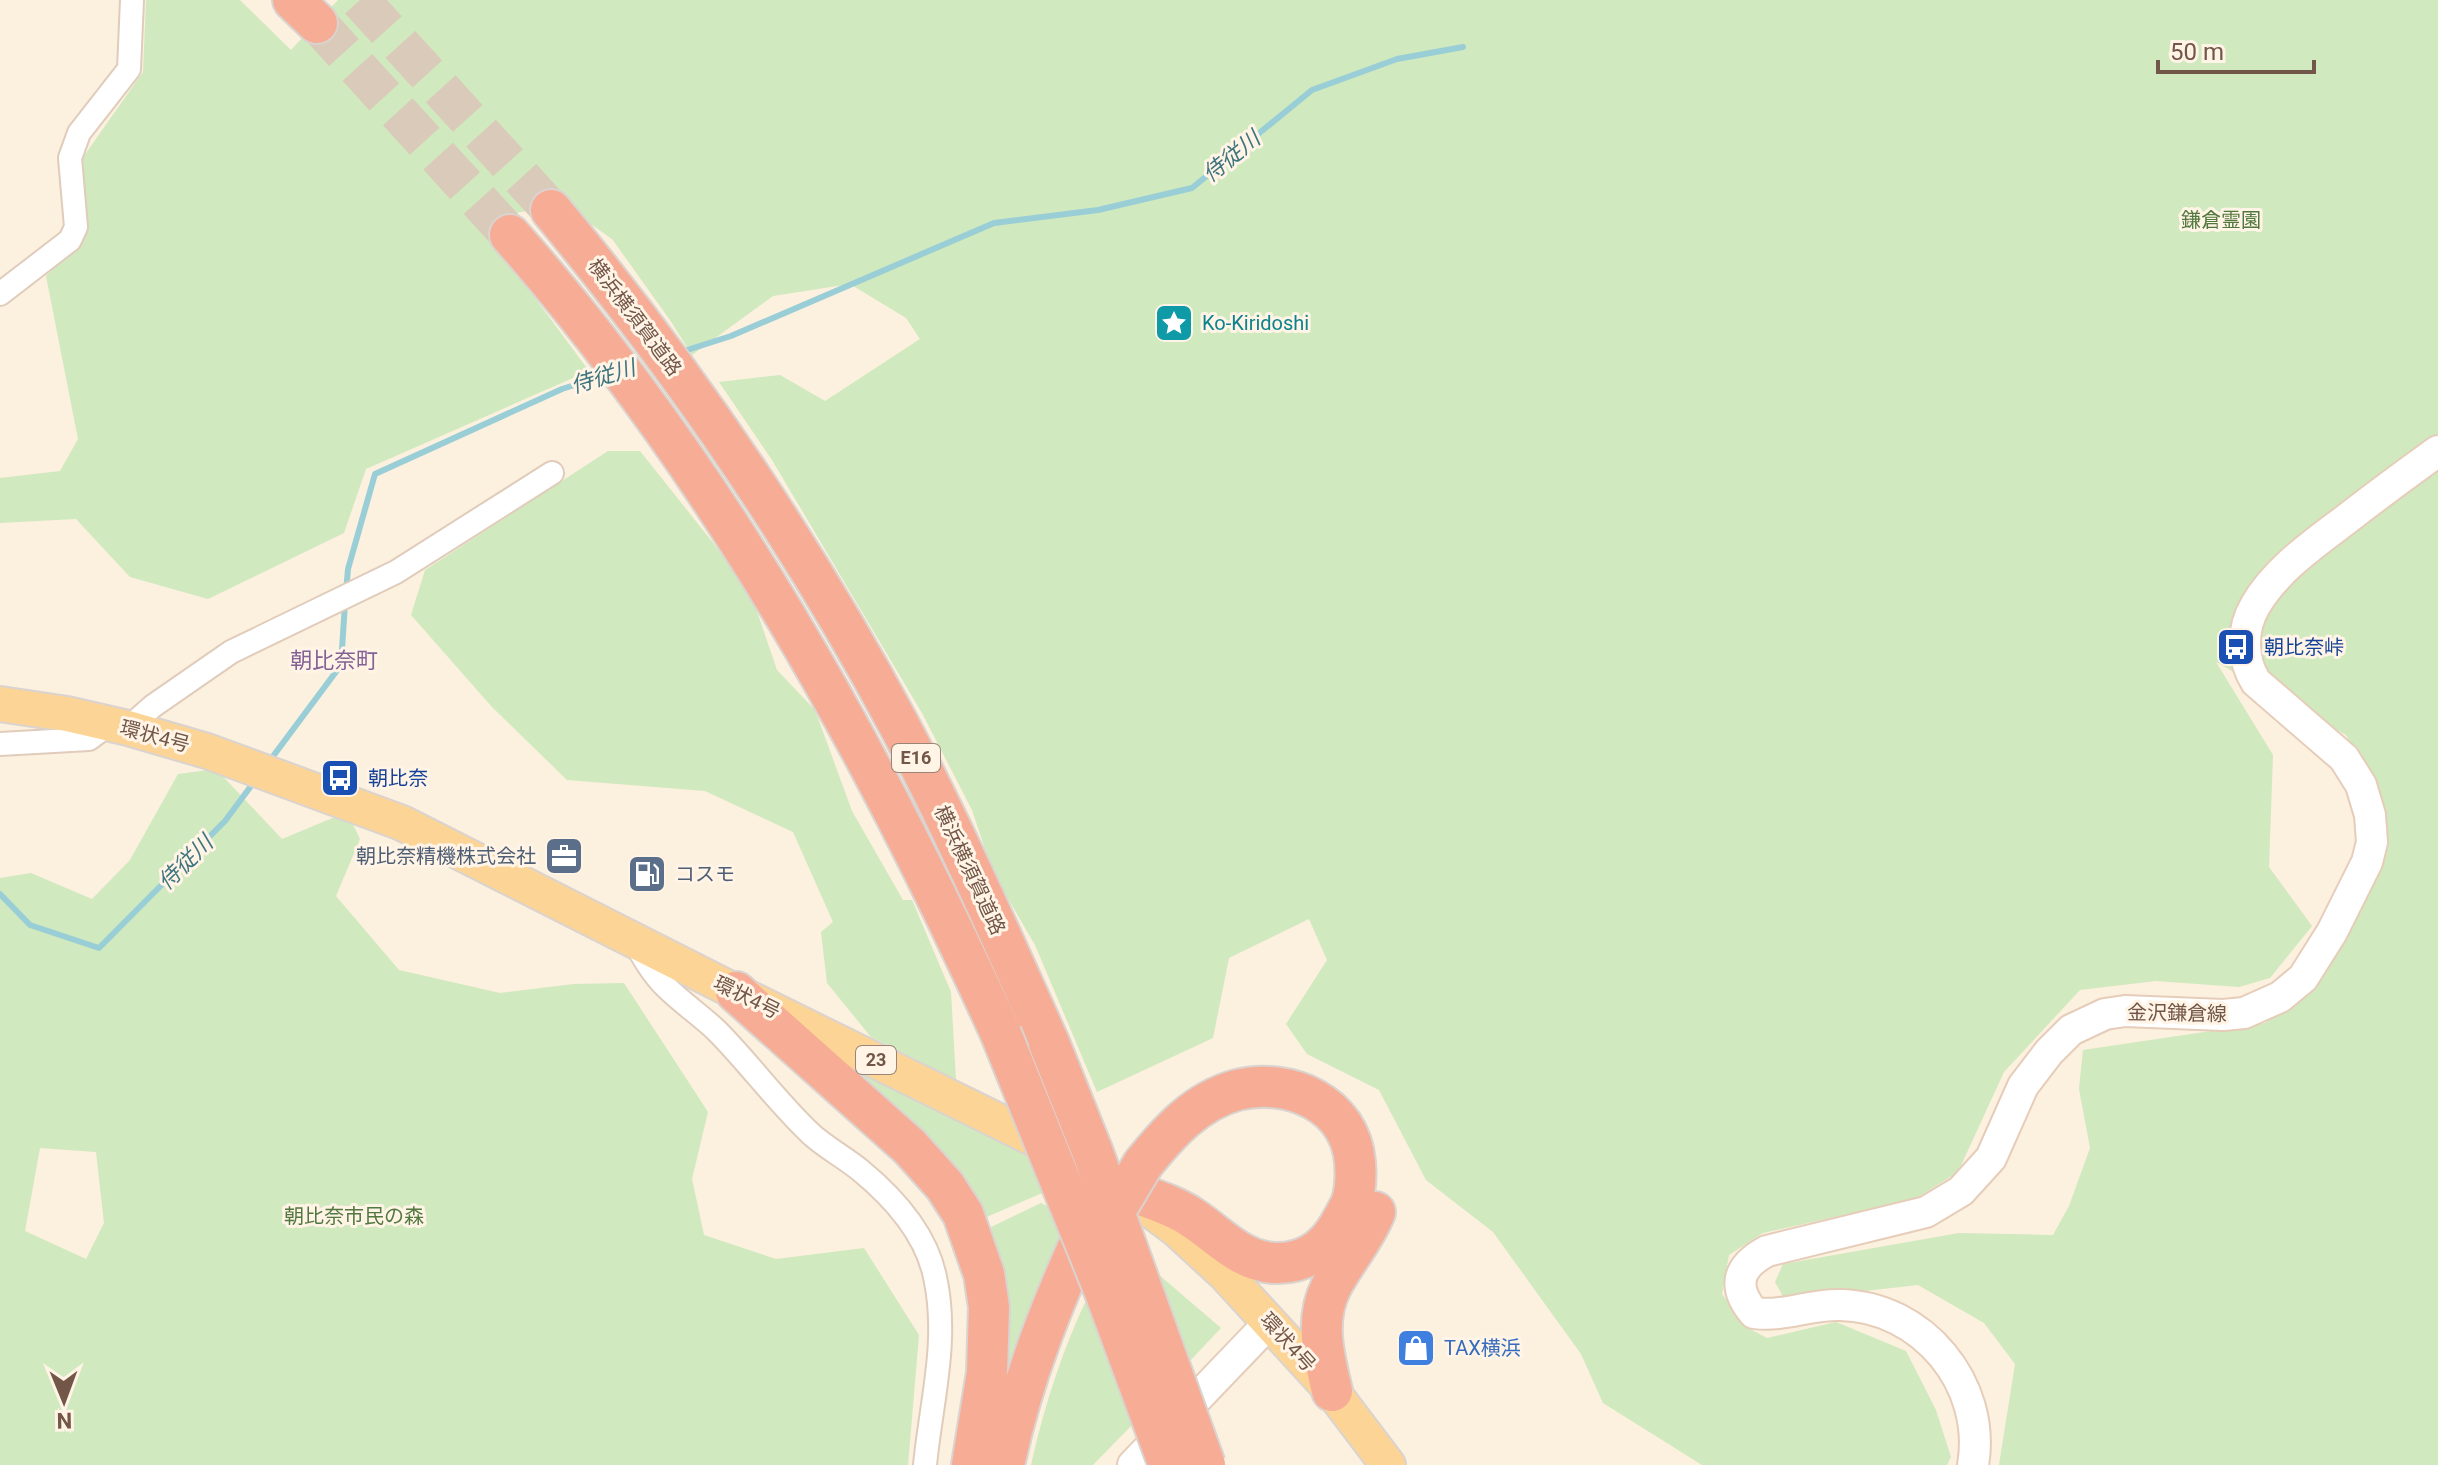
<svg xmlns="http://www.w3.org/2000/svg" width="2438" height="1465" font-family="Roboto,'Noto Sans JP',sans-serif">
	<rect width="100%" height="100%" fill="#fcf0df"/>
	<path fill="#d0e9be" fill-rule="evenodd" d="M146,0H240L291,50L338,0H2438V1465H1999L2015,1364L1984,1323L1918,1285L1785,1300L1775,1282L1783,1264L1959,1233L2053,1235L2069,1206L2090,1148L2079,1089L2083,1050L2265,1023L2291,1004L2356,908L2373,783L2346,735L2216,662L2273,755L2269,867L2312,926L2270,978L2239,987L2156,981L2080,990L2004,1072L1958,1172L1915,1199L1763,1233L1729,1255L1722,1294L1748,1328L1767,1338L1836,1322L1906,1351L1936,1410L1951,1457L1947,1465H1702L1603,1403L1581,1354L1493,1232L1426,1180L1379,1090L1307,1054L1286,1024L1327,960L1309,919L1229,958L1213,1038L1097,1092L1035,945L993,873L972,810L922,713L772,460L719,382L780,375L825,401L920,339L906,318L850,284L773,296L692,355L670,320L612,239L562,204L516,213L488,234L589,371L366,469L344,533L208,599L130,577L76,519L0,523V478L60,471L78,439L46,276L83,238L79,163L143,72Z
		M608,451H640L714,544L752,597L777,670L815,710L852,811L903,900H912L951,992L956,1080L871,1037L827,983L821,932L833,922L793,832L705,791L567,780L492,707L411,615L425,570Z
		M216,769L282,839L347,812L360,839L336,896L399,970L500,993L574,984L624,983L708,1112L692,1179L704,1235L776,1259L864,1248L919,1335L908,1465H0V878L31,873L92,899L130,860L178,774ZM40,1148L96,1152L104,1223L86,1259L25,1231Z
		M799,1037L1033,1156L1047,1191L975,1222Z
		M1041,1203L1052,1209L1068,1245L995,1465L981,1232Z
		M1158,1274L1221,1328L1189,1362Z
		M1089,1294L1135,1422L1093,1465H1031C1044,1406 1063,1348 1089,1294Z"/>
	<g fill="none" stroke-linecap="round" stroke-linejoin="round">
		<path stroke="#9aced7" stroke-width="6" d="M681,352L731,336L994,223L1098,210L1192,188L1312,90L1397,59L1463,47
			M346,592L348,569L375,474L562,389L605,375
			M268,763L341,665L345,603
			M0,894L30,925L99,948L225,821L254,782"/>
		<path stroke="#dacab9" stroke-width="40" stroke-dasharray="40 20" stroke-linecap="butt" d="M360,0L551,210
			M317,23L510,235"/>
		<g stroke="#e0ccbb" stroke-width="26">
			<path id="street" d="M0,294L70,240L76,227L70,158L79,133L129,69L132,0
				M128,728L153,706L231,652L396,572L552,473
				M0,744L89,739L109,724
				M634,941C643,957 652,973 665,986C681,1002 700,1015 716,1030C749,1063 777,1102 811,1134C825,1147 844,1157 860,1170C894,1198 926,1233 935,1277C949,1341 931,1402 925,1465"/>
		</g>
		<g stroke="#e5cdb9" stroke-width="34">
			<path id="secondary" d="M1133,1465L1270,1322
				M1973,1465C1987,1384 1922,1306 1840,1305C1810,1304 1785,1317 1754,1313C1732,1287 1737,1267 1767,1251L1926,1212L1961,1191L1991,1158L2023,1086L2049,1052L2071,1030L2105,1014L2125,1011L2223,1015L2244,1013L2280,997L2303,978L2332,932L2367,862L2372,842L2370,815L2361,785L2344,758L2256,682C2242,660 2241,630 2255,606C2275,571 2312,545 2344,521C2375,497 2406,474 2438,451"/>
		</g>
		<g stroke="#dad3cf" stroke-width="38">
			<path id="primary" d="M0,704L67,714L128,728L207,751L402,823L736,992L1055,1149L1118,1186L1176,1229L1225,1274L1332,1391L1388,1465"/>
		</g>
		<g stroke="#dad3cf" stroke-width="44">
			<path id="highway" d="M293,0L317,23
				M551,210C683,369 802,543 899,725C954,829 1001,936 1049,1043
				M510,235C718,470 872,749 1001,1034
				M736,992L910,1147L945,1186L963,1214L984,1274L989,1307L987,1373L972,1465
				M1118,1186C1141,1196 1170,1203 1191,1217C1218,1234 1240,1262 1275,1263C1303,1264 1325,1250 1339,1226C1343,1219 1347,1212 1351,1204C1356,1191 1356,1176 1355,1162C1350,1104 1290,1077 1237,1090C1196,1101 1168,1133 1143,1164
				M1332,1391C1324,1357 1314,1321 1331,1287C1344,1261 1364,1240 1375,1212
				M1004,1465C1022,1378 1054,1298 1092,1217"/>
		</g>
		<use href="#street" stroke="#fff" stroke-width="22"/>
		<use href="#secondary" stroke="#fff" stroke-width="30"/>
		<use href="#primary" stroke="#fcd596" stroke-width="34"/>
		<use href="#highway" stroke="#f7ad95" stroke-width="40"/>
		<g stroke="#dad3cf" stroke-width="44" stroke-linecap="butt">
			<path id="highway-bridge" d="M1001,1034L1105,1292L1169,1465
				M1049,1043L1093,1153L1205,1465
				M1106,1226L1143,1164"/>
		</g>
		<use href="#highway-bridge" stroke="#f7ad95" stroke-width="40"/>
	</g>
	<defs>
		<g id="sight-square" transform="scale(2)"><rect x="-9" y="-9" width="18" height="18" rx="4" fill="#0f9aa8" stroke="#fff4e5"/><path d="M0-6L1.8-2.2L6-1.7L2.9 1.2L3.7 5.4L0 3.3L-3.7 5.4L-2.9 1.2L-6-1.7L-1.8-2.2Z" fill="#fff"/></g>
		<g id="bus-square" transform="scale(2)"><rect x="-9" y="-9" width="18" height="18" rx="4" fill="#1a4fb4" stroke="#fff4e5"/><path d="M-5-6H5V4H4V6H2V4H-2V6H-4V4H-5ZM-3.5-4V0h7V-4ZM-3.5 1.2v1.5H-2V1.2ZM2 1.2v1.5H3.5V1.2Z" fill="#fff"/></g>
		<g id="office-square" transform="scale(2)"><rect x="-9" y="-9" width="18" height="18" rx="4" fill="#5c6f8a" stroke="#fff4e5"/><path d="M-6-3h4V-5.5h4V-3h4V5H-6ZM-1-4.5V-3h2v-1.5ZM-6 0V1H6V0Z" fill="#fff"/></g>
		<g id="fuel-square" transform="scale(2)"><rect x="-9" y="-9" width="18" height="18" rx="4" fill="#5c6f8a" stroke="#fff4e5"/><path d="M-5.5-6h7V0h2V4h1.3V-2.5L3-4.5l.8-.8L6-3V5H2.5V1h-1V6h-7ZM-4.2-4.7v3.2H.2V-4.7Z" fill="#fff"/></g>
		<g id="shop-square" transform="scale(2)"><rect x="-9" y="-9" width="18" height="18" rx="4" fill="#3f7fe0" stroke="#fff4e5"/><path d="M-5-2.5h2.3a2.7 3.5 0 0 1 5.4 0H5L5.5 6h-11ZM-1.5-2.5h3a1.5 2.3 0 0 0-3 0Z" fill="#fff"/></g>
	</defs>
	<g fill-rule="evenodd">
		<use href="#sight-square" x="1174" y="323"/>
		<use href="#bus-square" x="2236" y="647"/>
		<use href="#bus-square" x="340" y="778"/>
		<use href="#office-square" x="564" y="856"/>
		<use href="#fuel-square" x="647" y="874"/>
		<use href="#shop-square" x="1416" y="1348"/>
	</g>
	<g text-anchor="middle" stroke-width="6" stroke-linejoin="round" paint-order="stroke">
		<g fill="#fff4e5" stroke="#9c8576" stroke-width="2">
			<rect x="892" y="744" width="48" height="28" rx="6"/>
			<rect x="856" y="1046" width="40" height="28" rx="6"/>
		</g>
		<g font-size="18" font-weight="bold" fill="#725647">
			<text x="916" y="764">E16</text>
			<text x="876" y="1066">23</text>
		</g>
		<g font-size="20" fill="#51783f" stroke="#fff4e5">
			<text x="2221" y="227">鎌倉霊園</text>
			<text x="354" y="1223">朝比奈市民の森</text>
		</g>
		<g font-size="20" fill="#725647" stroke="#fff4e5">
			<text transform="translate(635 317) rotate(53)" y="7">横浜横須賀道路</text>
			<text transform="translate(155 736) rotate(15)" y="7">環状4号</text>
			<text transform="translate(970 870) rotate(65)" y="7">横浜横須賀道路</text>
			<text transform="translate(747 997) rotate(26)" y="7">環状4号</text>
			<text transform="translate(2177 1013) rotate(1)" y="7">金沢鎌倉線</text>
			<text transform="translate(1288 1342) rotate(48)" y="7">環状4号</text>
		</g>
		<g font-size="20" fill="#0d838f" stroke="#fff4e5" text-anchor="start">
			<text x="1202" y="330">Ko-Kiridoshi</text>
		</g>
		<g font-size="20" fill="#164399" stroke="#fff4e5" text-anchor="start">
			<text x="2264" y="654">朝比奈峠</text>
			<text x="368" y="785">朝比奈</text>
		</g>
		<g font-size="20" fill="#4e5e75" stroke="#fff4e5" text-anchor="end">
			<text x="536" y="863">朝比奈精機株式会社</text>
			<text x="675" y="881" text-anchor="start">コスモ</text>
		</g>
		<g font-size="20" fill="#366cbe" stroke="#fff4e5" text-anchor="start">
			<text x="1444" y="1355">TAX横浜</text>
		</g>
		<g font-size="22" font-style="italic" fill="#3e757f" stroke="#fff4e5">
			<text transform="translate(1231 156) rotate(-39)" y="8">侍従川</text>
			<text transform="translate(603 376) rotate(-17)" y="8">侍従川</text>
			<text transform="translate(185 862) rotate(-45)" y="8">侍従川</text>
		</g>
		<g font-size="22" fill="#846296" stroke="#fff4e5">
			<text x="334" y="668">朝比奈町</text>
		</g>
	</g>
	<g transform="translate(64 1401) rotate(179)" stroke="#fff4e5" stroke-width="6" paint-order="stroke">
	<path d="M0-6L14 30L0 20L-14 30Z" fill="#725647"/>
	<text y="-12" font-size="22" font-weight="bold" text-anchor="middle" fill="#725647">N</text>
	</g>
	<path d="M2158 60v12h156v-12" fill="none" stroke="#725647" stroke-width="4"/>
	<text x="2170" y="60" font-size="24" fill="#725647" stroke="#fff4e5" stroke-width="6" paint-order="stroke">50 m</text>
</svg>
